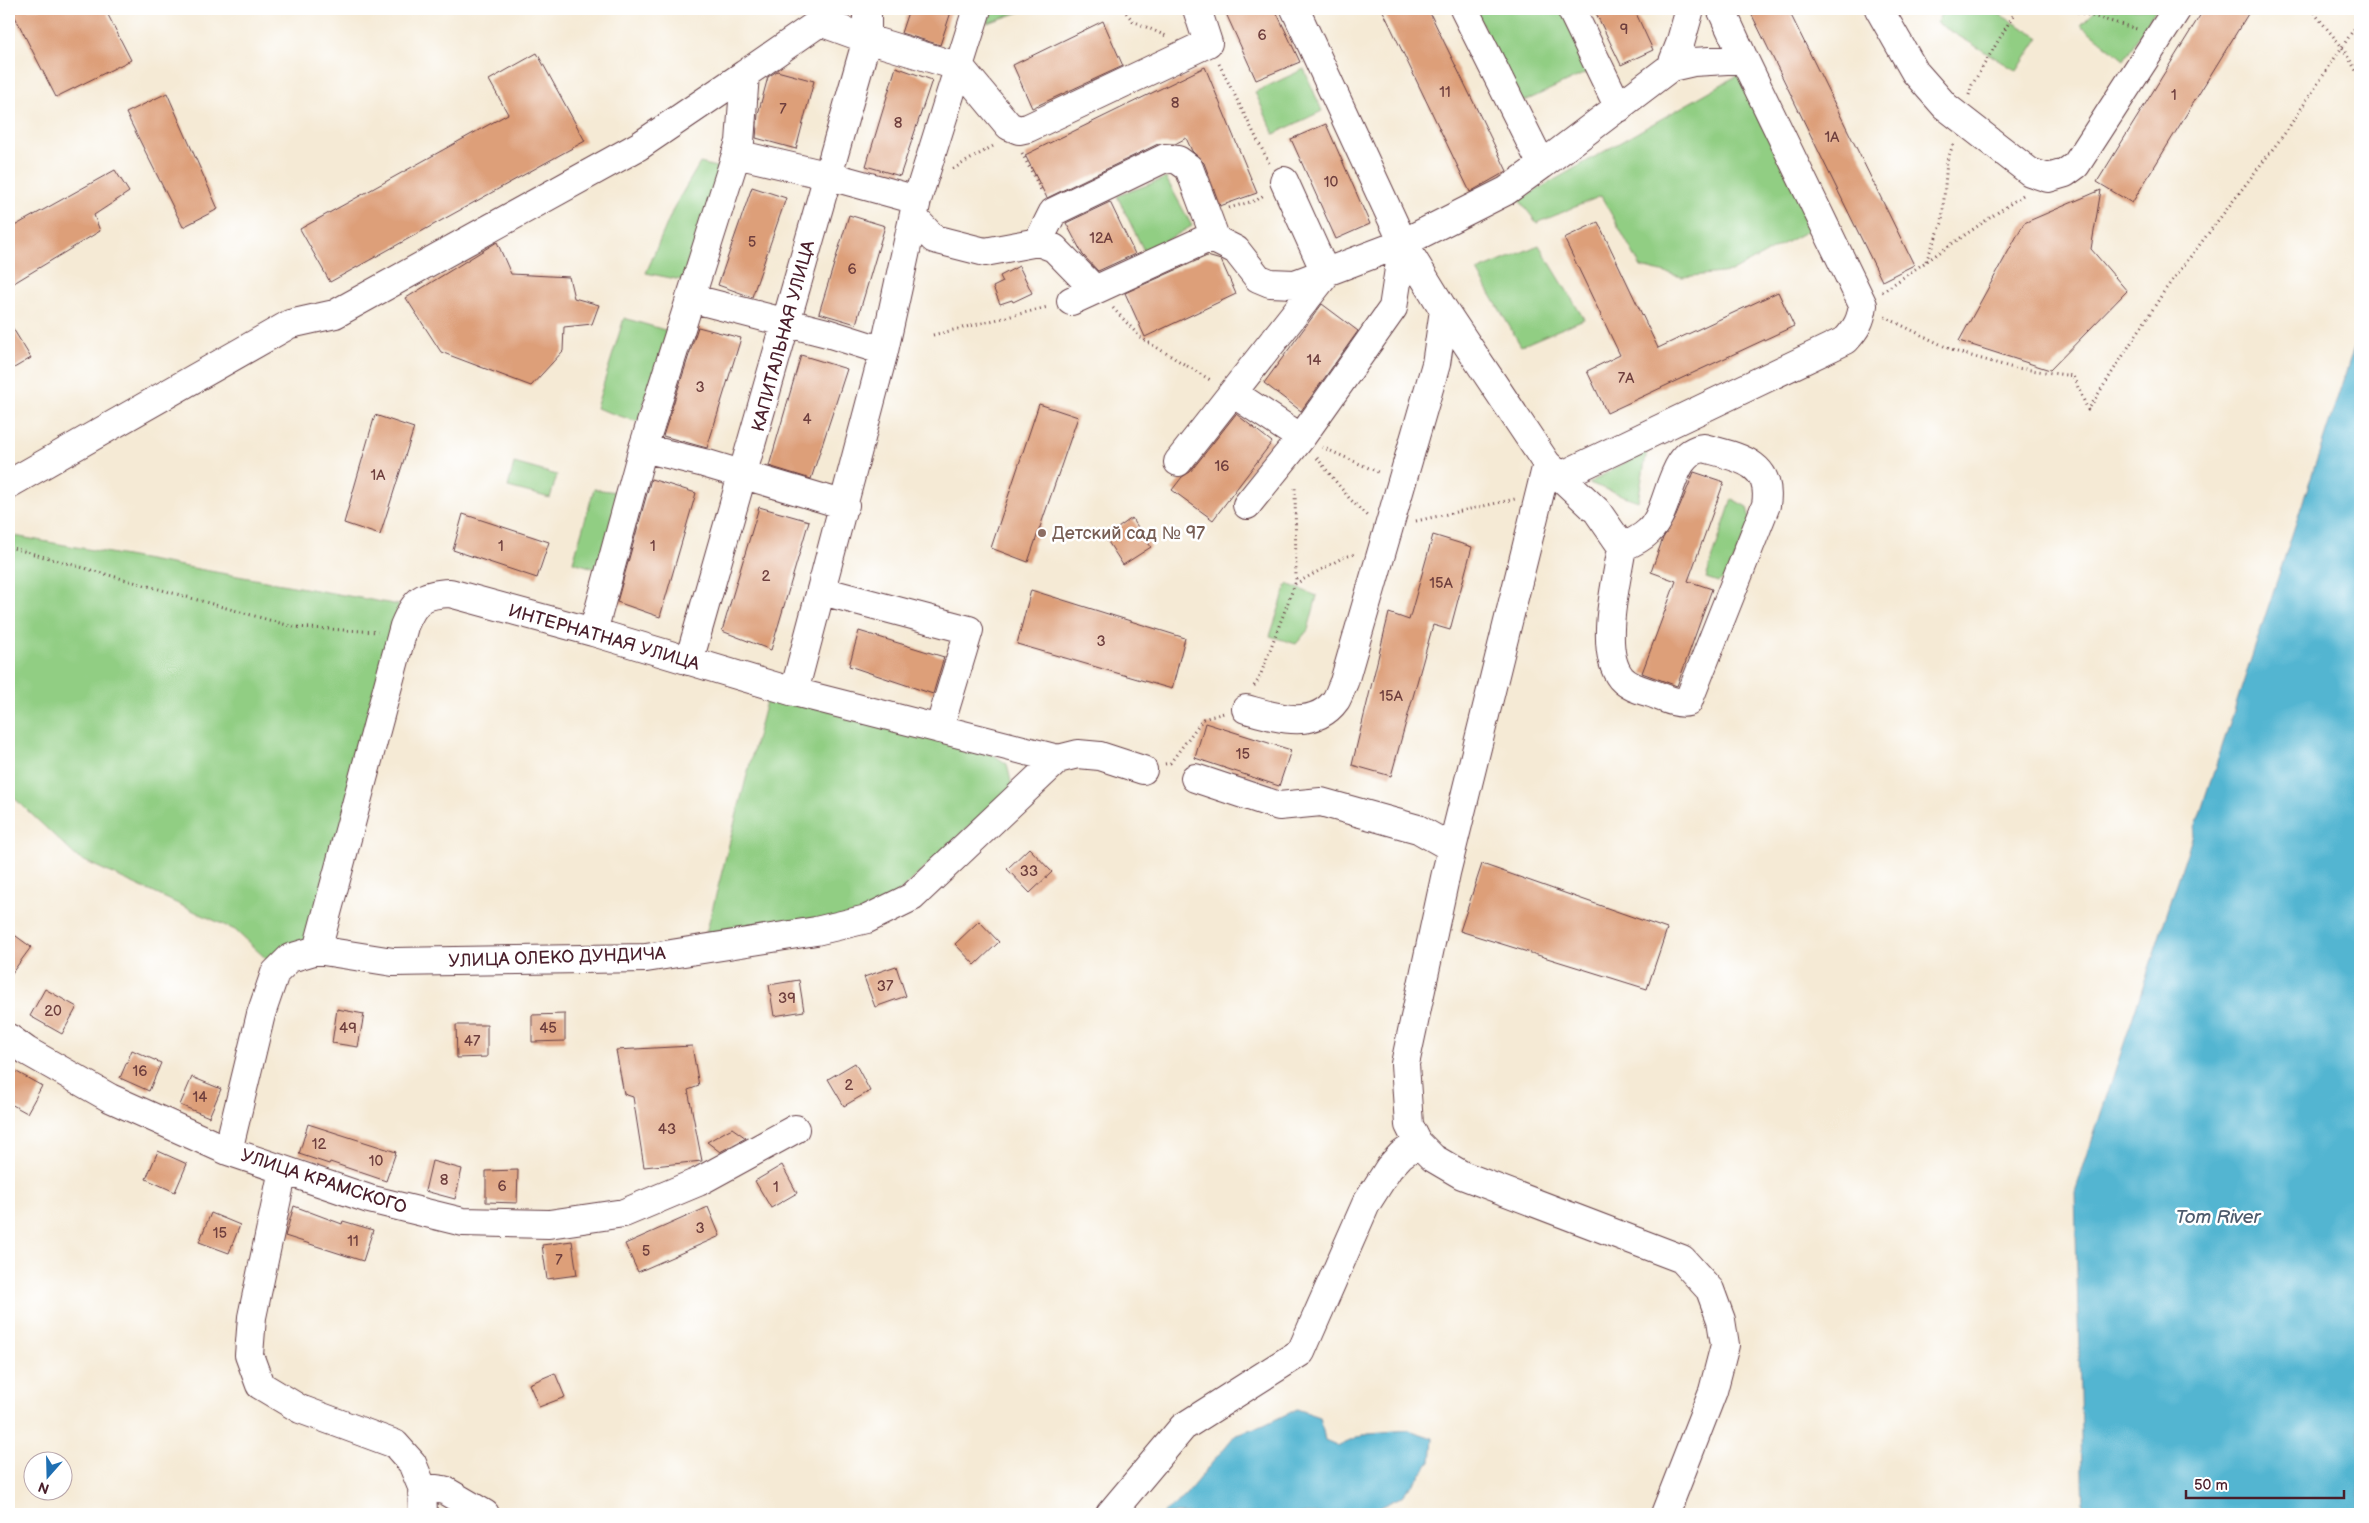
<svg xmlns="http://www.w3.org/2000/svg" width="2369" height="1523" font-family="'Balsamiq Sans',sans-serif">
	<rect width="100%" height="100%" fill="#fff"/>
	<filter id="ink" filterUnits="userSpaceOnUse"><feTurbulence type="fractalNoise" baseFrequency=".02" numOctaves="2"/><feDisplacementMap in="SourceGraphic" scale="10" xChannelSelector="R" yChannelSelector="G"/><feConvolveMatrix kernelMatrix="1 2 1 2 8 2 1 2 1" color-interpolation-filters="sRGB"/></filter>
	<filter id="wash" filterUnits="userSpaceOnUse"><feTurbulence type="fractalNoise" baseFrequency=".0096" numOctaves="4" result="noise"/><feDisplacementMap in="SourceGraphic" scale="20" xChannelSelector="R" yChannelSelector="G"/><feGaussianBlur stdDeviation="1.12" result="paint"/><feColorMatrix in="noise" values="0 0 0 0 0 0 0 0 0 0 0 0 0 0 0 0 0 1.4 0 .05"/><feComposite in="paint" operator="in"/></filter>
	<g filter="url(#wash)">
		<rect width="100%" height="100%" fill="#f5ead5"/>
		<path fill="#91ce83" stroke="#6e7657" d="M990,9H1028L988,23Z
			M1474,9H1563L1592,70L1523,102Z
			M1943,9H1990L2039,37L2017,71L1937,23Z
			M2097,9H2156L2124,60L2081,25Z
			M1304,69L1322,111L1274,134L1255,92Z
			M1738,75L1813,228L1731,272L1682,277L1641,267L1601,196L1537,223L1519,200Z
			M700,163L724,169L686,281L646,273L674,207Z
			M1166,178L1192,226L1145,253L1117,196Z
			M1539,245L1584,319L1521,346L1477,271Z
			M624,318L668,331L638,422L596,408Z
			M1647,450L1638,501L1589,483Z
			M514,463L557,475L550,498L508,487Z
			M594,489L624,493L604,571L573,562Z
			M1732,499L1747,507L1751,524L1726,577L1718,582L1706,578Z
			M9,535L399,605L313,943L274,966L235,930L78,858L9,793Z
			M1287,584L1317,596L1308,630L1296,644L1270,636Z
			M769,690L994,755L1007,764L1012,786L880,910L704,941Z"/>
		<path fill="#53b5d1" stroke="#4e6a7e" d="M2360,329V1514H2083L2075,1192Z
			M1297,1409L1320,1417L1325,1440L1339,1446L1368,1433L1409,1430L1433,1438L1431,1462L1401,1497L1365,1514H1162L1182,1499L1236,1434L1264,1425Z"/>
		<g id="blocks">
			<path fill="#dd9f79" d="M11,9H105L131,60L56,97Z
				M909,9H952L940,45L901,33Z
				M1224,9H1275L1300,62L1256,80Z
				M1382,9H1428L1507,171L1470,192Z
				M1594,9H1634L1653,50L1621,65Z
				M1749,9H1788L1914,265L1882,281Z
				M2204,9H2251L2132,203L2097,182Z
				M1103,21L1123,66L1032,108L1013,65Z
				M537,53L585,141L330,282L300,229L508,114L489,80Z
				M896,67L932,80L900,176L866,166Z
				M1205,67L1257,193L1220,206L1204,163L1192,151L1186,138L1175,144H1158L1047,198L1025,155Z
				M777,71L814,81L796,149L756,138L758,114L768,77Z
				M167,93L218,209L183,227L126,113Z
				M1326,124L1370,224L1336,239L1291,139Z
				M115,170L129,192L94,215L100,231L9,286V229Z
				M752,187L786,198L752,297L718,285Z
				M2101,190L2091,249L2127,291L2050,370L1959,341L2024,223Z
				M1110,202L1135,254L1098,271L1083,255L1066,223Z
				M849,215L885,226L856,324L819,313Z
				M1598,222L1658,348L1778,292L1794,326L1607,413L1587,371L1620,355L1564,238Z
				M497,242L511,274L569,277L574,298L599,305L592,324L564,327L563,351L531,386L441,352L406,298Z
				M1207,256L1221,260L1236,294L1145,337L1125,293Z
				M1019,266L1032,293L1013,302L1012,300L1000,304L993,287L1003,282L1000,276Z
				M1322,304L1358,331L1301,411L1264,383Z
				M9,322L31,358L9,371Z
				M698,327L741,338L707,448L663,436Z
				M801,355L847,369L811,479L769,466Z
				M1039,404L1078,417L1028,562L991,548Z
				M1236,414L1272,442L1213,520L1172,490L1182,477L1190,472Z
				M375,415L414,428L380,535L344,523Z
				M1694,472L1724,482L1688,581L1712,589L1677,686L1642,673L1676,581L1651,572L1663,538L1676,516Z
				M651,479L696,493L660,617L617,602Z
				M759,507L809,521L771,650L722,631Z
				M463,514L549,542L537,578L453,550Z
				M1132,518L1151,547L1123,565L1105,537Z
				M1433,535L1472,547L1450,630L1433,625L1391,776L1352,765L1389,613L1409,620Z
				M1031,590L1185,638L1172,689L1017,644Z
				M859,631L944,657L933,694L849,666Z
				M1205,723L1291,750L1279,786L1195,758Z
				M1029,848L1052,872L1030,893L1007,869Z
				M1482,864L1667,929L1647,989L1460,931Z
				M979,921L999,942L975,965L955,944Z
				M9,931L31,947L9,977Z
				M896,966L906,996L875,1007L864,977Z
				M799,980L804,1011L774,1016L769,985Z
				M45,989L77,1007L62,1034L30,1016Z
				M337,1009L364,1014L358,1047L332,1043Z
				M565,1014V1041L532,1042V1015Z
				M456,1025H487V1057L457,1058Z
				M692,1046L699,1086L688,1090L702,1161L644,1167L633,1097L624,1094L616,1050Z
				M132,1050L161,1063L149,1091L120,1078Z
				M855,1063L870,1091L844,1106L828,1079Z
				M15,1071L42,1086L27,1113L9,1103V1081Z
				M192,1077L221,1089L209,1117L180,1105Z
				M308,1124L396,1152L386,1181L330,1162L329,1164L299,1154Z
				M732,1128L746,1138L720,1152L707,1142Z
				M158,1151L187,1164L175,1192L146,1179Z
				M432,1161L462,1169L455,1199L425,1191Z
				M782,1165L797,1193L771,1208L755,1181Z
				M518,1170L517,1203L486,1202V1171Z
				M294,1206L342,1224L343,1221L373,1230L363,1261L285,1236Z
				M708,1207L720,1236L638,1272L625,1244Z
				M211,1213L240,1225L229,1253L199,1242Z
				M572,1241L577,1275L547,1279L542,1245Z
				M555,1373L565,1397L539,1407L529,1384Z"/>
		</g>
	</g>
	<g filter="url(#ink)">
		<use href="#blocks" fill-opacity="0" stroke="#643d44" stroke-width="1"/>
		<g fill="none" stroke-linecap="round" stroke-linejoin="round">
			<g stroke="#643d44" stroke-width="30">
				<path id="minor" d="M1295,9L1403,243L1444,310L1547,464L1597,511L1622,547C1617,580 1598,650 1621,678C1629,687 1641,690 1651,693C1662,697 1677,705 1688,702L1766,505C1773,462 1737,457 1704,448C1668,452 1672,509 1649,531C1641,539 1632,543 1622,547
					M1571,9L1619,108
					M1721,9L1744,59
					M1879,9L1915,72L1945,106L2030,172L2048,178L2065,173L2076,165L2177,9
					M1671,67L1680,44L1690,9
					M736,154L826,175L917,200
					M1542,165L1671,67L1693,62L1744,59L1863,305C1861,321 1856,329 1846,340L1561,476
					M914,218L934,239L985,252L1038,242L1054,248L1095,290
					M1038,242L1053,212L1165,158L1178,160L1189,168L1216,240
					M690,298L827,333L884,351
					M1071,301L1204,240H1216L1236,250L1258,278L1270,283L1295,284L1403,243L1506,191L1542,165L1464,9
					M1233,393L1301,438L1393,308L1403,243
					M643,448L704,463L845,505
					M1178,462L1326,274L1284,181
					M1547,464L1446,873L1405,1064L1409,1125L1418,1143L1433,1158L1462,1175L1682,1259L1710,1290L1721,1320L1725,1345L1713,1391L1665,1514
					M9,484L290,324L335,314L639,146L745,74
					M1247,505L1301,438
					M822,591L969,630L939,729
					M593,632L643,448L740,142L745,74L820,22L867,39L960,67L1009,126L1019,130L1028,128L1208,43L1197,9
					M689,661L867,39V9
					M794,692L884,351L917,200L977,9
					M1246,709C1275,717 1314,731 1336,700C1339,695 1341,688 1344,682L1436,364L1444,310
					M1195,778L1279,806L1321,802L1418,829L1452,848
					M317,950L404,626C415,600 422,594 450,593L593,632L794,692L1058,759L1078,754L1100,756L1143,770
					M9,1038L27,1051L110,1098L228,1151L369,1199L463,1222L549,1224L624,1213L698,1182L795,1129
					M228,1151L261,1014L275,973L290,958L317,950L393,962L646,958L816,931L867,919L912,897L1058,759
					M283,1170L252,1317L249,1355L260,1385L300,1409L395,1444L412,1463L422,1487L423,1514
					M422,1487L444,1490L485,1514
					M1110,1514L1183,1427L1301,1352L1366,1204L1389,1168L1401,1155L1418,1143"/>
			</g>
			<path stroke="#643d44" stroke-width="3" stroke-dasharray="1 4" stroke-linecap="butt" d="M1123,9L1133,21L1166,36
				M2068,9L2137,29
				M2311,9L2342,47L2360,77
				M1219,64L1269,163
				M1969,95L1972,85L2017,9
				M1022,153L1042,192
				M953,169L995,145
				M1229,208L1257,200L1265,194
				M1926,261L1942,223L1947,161L1954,142
				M1882,292L2023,195
				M1113,308L1141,338L1212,381
				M1885,317L1954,351L2010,367L2073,376L2088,410L2165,290L2285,133L2360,20
				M933,335L1048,307
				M1322,447L1380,473
				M1317,458L1349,498L1368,517
				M1416,521L1515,499
				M9,547L294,627L378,632
				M1295,584L1344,557L1355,554
				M1254,686L1259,679L1296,581L1295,485
				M1165,764L1170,763L1203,719L1224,713"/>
			<use href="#minor" stroke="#fff" stroke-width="28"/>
		</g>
	</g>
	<circle fill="#8d6e63" stroke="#fff" stroke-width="2" cx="1042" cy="533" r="5"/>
	<g text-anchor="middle" stroke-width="5" stroke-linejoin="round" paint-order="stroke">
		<g font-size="15" fill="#6f3f3e">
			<text x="1624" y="34">9</text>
			<text x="1262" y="40">6</text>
			<text x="1445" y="97">11</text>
			<text x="2174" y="100">1</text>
			<text x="1175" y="108">8</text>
			<text x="783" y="114">7</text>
			<text x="898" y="128">8</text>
			<text x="1832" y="142">1А</text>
			<text x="1331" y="187">10</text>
			<text x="1101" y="243">12А</text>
			<text x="752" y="247">5</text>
			<text x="852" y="274">6</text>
			<text x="1314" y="365">14</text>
			<text x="1626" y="383">7А</text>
			<text x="700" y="392">3</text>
			<text x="807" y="424">4</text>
			<text x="1222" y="471">16</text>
			<text x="378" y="480">1А</text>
			<text x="501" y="551">1</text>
			<text x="653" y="551">1</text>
			<text x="766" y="581">2</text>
			<text x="1441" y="588">15А</text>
			<text x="1101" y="646">3</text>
			<text x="1391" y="701">15А</text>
			<text x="1243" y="759">15</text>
			<text x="1029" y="876">33</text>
			<text x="885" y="991">37</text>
			<text x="787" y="1003">39</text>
			<text x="53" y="1016">20</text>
			<text x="348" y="1033">49</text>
			<text x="548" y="1033">45</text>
			<text x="472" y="1046">47</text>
			<text x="140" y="1076">16</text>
			<text x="849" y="1090">2</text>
			<text x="200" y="1102">14</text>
			<text x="667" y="1134">43</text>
			<text x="319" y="1149">12</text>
			<text x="376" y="1166">10</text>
			<text x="444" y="1185">8</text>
			<text x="502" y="1191">6</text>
			<text x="776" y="1192">1</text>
			<text x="700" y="1233">3</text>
			<text x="220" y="1238">15</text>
			<text x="353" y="1246">11</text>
			<text x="646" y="1256">5</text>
			<text x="559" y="1265">7</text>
		</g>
		<g font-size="18" fill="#4a1f2b" stroke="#fff">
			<text transform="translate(783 336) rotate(-75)" y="6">КАПИТАЛЬНАЯ УЛИЦА</text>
			<text transform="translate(604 637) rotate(16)" y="6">ИНТЕРНАТНАЯ УЛИЦА</text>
			<text transform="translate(557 957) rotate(-2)" y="6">УЛИЦА ОЛЕКО ДУНДИЧА</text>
			<text transform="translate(324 1181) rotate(18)" y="6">УЛИЦА КРАМСКОГО</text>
		</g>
		<g font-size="18" fill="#785e54" stroke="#fff" text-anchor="start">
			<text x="1052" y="539">Детский сад № 97</text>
		</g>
		<g font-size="19" font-style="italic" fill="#4e5b6d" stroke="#fff">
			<text x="2218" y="1223">Tom River</text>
		</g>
	</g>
	<rect width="2369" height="1523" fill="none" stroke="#fff" stroke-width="30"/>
	<g transform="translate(48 1476) rotate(200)"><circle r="24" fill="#ffffff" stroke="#b7a5aa"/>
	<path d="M0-4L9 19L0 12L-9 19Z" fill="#1f6fb2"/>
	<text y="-8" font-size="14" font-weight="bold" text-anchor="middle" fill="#4a1f2b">N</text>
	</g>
	<path d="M2186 1490v8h158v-8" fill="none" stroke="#4a1f2b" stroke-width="2.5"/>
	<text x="2194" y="1490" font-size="15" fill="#4a1f2b" stroke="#ffffff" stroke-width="4" paint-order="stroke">50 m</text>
</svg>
